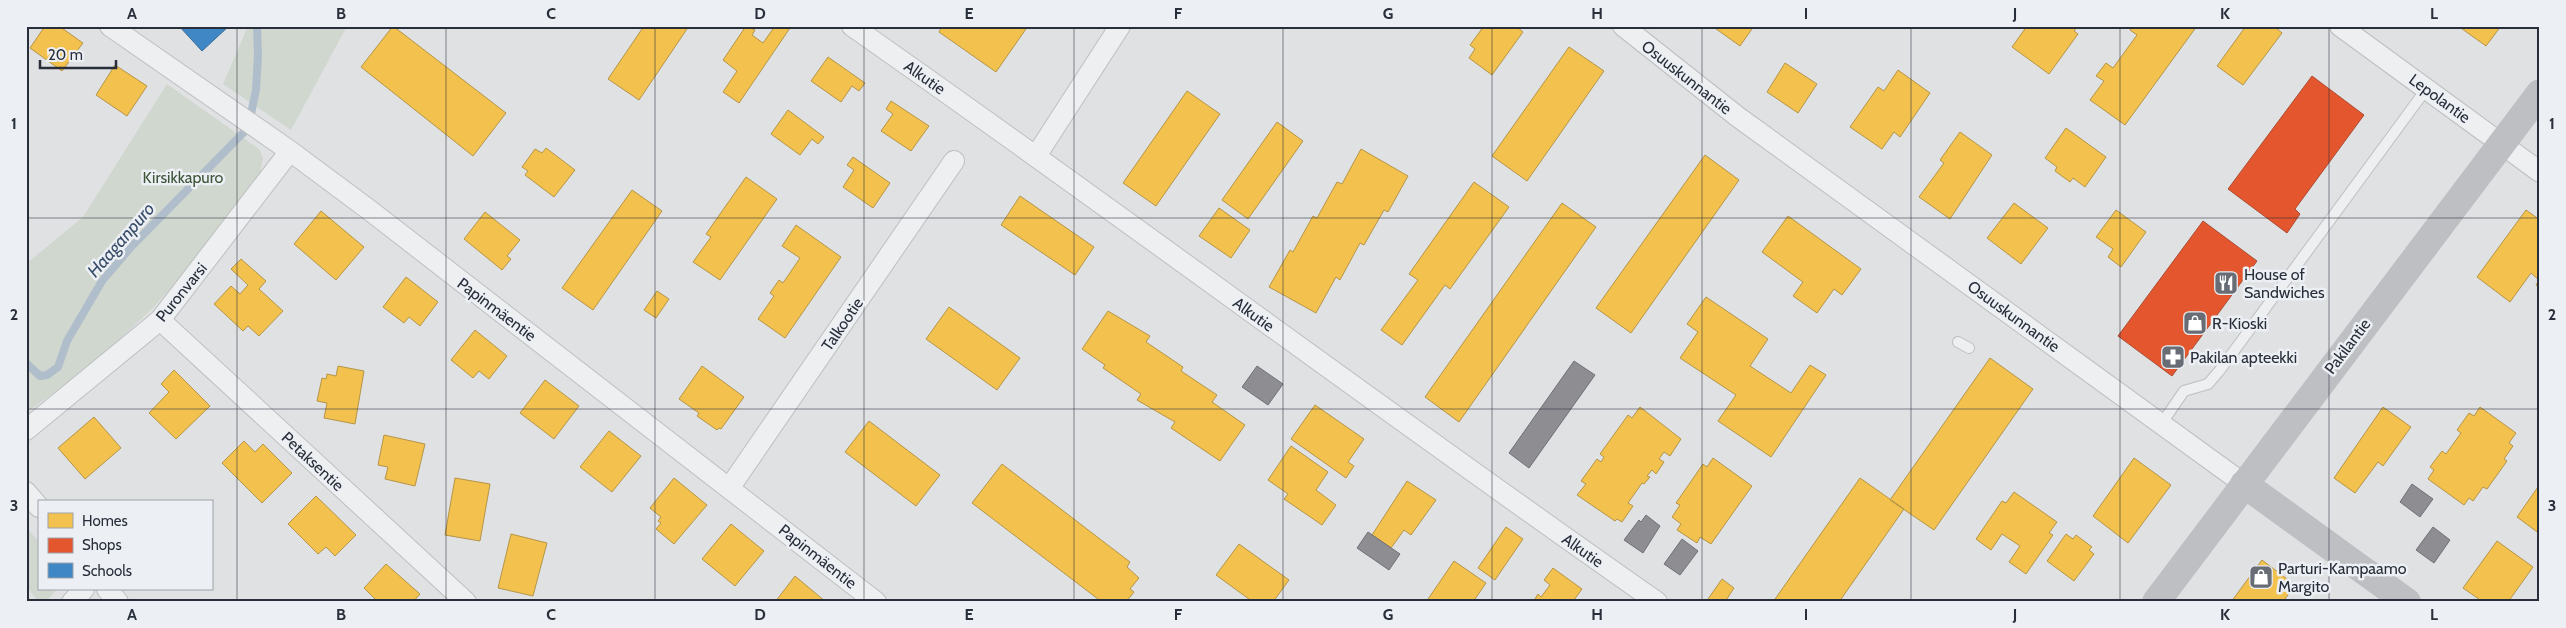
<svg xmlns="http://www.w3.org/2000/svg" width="2566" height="628" font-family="Cabin,sans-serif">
	<rect width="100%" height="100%" fill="#dfe1e3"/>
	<path fill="#d0d7cf" d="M248,26H345L346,28L291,130L223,84Z
		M167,84L259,149L263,158L259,178L223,229L153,308L94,363L26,413V264L83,217Z
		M26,527L39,542V589H57L46,602H39L26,586Z"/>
	<path fill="#f2c14e" stroke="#b59548" d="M45,26H59L83,43L62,71L30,48Z
		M393,26L506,113L473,156L361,67Z
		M644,26H689L639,100L608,79Z
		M746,26L755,30L752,35L763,43L775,26L790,28L739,103L723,92L737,71L723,60Z
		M942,26H1028L996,72L939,32Z
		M1484,26H1516L1523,32L1492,75L1469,58L1475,49L1470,45Z
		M1712,26H1754L1740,46Z
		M2027,26H2078L2074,31L2078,34L2049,74L2012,47Z
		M2132,26H2197L2125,125L2090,100L2104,81L2096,76L2106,63L2113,68L2137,35L2130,30Z
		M2246,26H2274L2282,33L2243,85L2217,66Z
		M2458,26H2501L2486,46Z
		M1569,47L1604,71L1527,181L1492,156Z
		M828,57L865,83L859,91L852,86L841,102L811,81Z
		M1785,63L1817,84L1798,113L1767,92Z
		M115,65L147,86L127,116L96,95Z
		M1898,70L1930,93L1900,137L1894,132L1882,149L1850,127L1878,87L1884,91Z
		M1187,91L1220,114L1156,206L1123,183Z
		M891,101L929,126L911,151L881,131L893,114L886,109Z
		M788,110L824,137L818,144L812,139L800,155L771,134Z
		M1277,122L1303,141L1248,219L1222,200Z
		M2066,128L2106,157L2085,187L2073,178L2070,182L2055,171L2057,167L2045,158Z
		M1960,132L1992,155L1950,219L1919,197L1944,163L1940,160Z
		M546,148L575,170L554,197L525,175L528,171L522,167L535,149L542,153Z
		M1361,149L1408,176L1388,212L1384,210L1364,245L1360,243L1340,280L1336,277L1316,313L1269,287L1290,250L1293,252L1313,216L1317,218L1337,182L1342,184Z
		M1705,155L1739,180L1631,333L1596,308Z
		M853,157L890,183L873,208L843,187L854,170L847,165Z
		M746,177L777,199L720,280L693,262L711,237L706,234Z
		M1474,182L1509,207L1450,289L1445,285L1402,345L1381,330L1418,280L1409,274Z
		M632,190L662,211L593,310L562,288Z
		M1020,196L1094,247L1075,275L1001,225Z
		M1562,203L1596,227L1459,422L1425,397Z
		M2014,203L2048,228L2021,264L1987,238Z
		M1219,208L1250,230L1231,258L1199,236Z
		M2116,210L2146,232L2121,267L2108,257L2113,249L2096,237Z
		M2526,210L2540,220V288L2536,285L2539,280L2531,273L2510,302L2477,277Z
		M321,211L364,247L336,280L294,244Z
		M485,212L520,240L507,256L511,259L502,270L464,239Z
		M1788,216L1861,269L1842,295L1834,289L1817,313L1793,296L1803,282L1762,252Z
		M796,225L841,257L785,338L758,319L774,296L770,293L779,280L783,283L800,258L782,246Z
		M241,259L266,281L259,289L283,311L259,336L248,326L243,331L214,304L231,286L240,294L248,285L231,269Z
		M406,277L438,302L420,326L409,317L404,323L383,307Z
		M657,291L669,299L656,318L644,310Z
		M1706,297L1768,339L1750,366L1791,393L1810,365L1826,375L1771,457L1718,421L1736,395L1680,358L1698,332L1687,324Z
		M949,307L1020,358L997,390L926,339Z
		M1108,311L1150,336L1146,342L1183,367L1181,371L1217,395L1212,402L1245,425L1220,461L1171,428L1175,422L1137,400L1141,394L1103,368L1105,365L1082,349Z
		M475,330L507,356L489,379L479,371L473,378L451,360Z
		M1990,358L2033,389L1934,530L1890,500Z
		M338,366L364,371L355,424L324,418L327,403L317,401L322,378L326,379L327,374L336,376Z
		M702,366L744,397L721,429L719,428L717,430L697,416L699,413L679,399Z
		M174,370L210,406L176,439L149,413L169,392L161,384Z
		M545,380L579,406L554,439L520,413Z
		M1315,405L1364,439L1348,462L1354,466L1346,478L1291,439Z
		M1640,407L1681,439L1670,456L1664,452L1659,459L1664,462L1656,474L1652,470L1647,476L1650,477L1644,484L1642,483L1628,503L1633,506L1622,522L1617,519L1615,521L1577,495L1586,484L1581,481L1597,459L1601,462L1604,457L1600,454L1628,415L1632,418Z
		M2383,407L2411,427L2383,466L2378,462L2355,493L2334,478Z
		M2480,407L2516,433L2509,443L2513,446L2504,459L2507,461L2487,489L2483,487L2473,501L2469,498L2464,505L2428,479L2434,470L2430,467L2442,451L2446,454L2461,433L2457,430L2469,413L2474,416Z
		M94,417L121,448L85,479L58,448Z
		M869,421L940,475L916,506L845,452Z
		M609,431L641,456L612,492L580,467Z
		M384,435L425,444L415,486L385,479L388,467L378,465Z
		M244,441L255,452L263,444L292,473L262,503L222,463Z
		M1291,446L1328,472L1316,490L1336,505L1322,525L1284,499L1288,494L1268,480Z
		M1713,458L1752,486L1711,544L1700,537L1697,543L1677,530L1681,524L1672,517L1680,505L1676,503L1703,464L1707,467Z
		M2134,458L2171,485L2128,543L2093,516Z
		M1002,464L1130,562L1127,567L1139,578L1130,589L1134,592L1126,602H1096L1098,599L972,503Z
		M455,478L490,484L480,541L445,535Z
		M674,478L707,505L674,544L656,529L661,523L658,521L661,517L650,508Z
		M1860,478L1904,509L1839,602H1773Z
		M1407,481L1436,500L1411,535L1404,530L1391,548L1372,535Z
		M2540,484V534L2517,517Z
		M2014,492L2057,522L2049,533L2053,535L2026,574L2009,562L2020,546L2002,534L1991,550L1976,539L2002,501L2006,503Z
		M316,496L356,535L335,556L326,547L318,554L288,524Z
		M731,524L764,551L735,586L702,559Z
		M1506,527L1523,539L1495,580L1478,568Z
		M511,534L547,543L533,596L498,588Z
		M2066,534L2073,539L2076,535L2092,547L2089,550L2094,554L2074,581L2047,561Z
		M2497,541L2533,567L2508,602H2483L2463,588Z
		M1239,544L1289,580L1273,602H1253L1216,575Z
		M2262,560L2295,585L2283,602H2231Z
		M1454,561L1486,583L1473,602H1426Z
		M386,564L420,594L413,602H378L364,588Z
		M1553,568L1582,589L1574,600L1576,602H1533L1538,594L1541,597L1550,585L1544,580Z
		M795,576L826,602H775Z
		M1722,579L1734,588L1725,602H1711L1708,599Z"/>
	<path fill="#e4572e" stroke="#ac4b32" d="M2312,76L2364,115L2295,209L2300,214L2287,233L2228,189Z
		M2203,221L2257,261L2172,376L2118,336Z"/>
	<path fill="#3f88c5" stroke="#386d9b" d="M179,26H229L202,51Z"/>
	<path fill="#8d8d92" stroke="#6f7078" d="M1574,361L1595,375L1529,468L1509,453Z
		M1257,366L1283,384L1268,405L1242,387Z
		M2412,484L2433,499L2420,517L2400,502Z
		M1646,515L1660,526L1643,553L1624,540L1639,520L1641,522Z
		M2433,527L2450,540L2434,563L2416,550Z
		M1368,532L1400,554L1389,570L1357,548Z
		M1682,539L1698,551L1680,575L1664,564Z"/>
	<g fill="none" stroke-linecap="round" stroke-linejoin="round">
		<path stroke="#b0bdcb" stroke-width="8" d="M26,363L40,376L47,375L58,367L67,341L102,281L131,247L248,128L256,90L258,55L257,26"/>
		<g stroke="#bdbfc1" stroke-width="12">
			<path id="lane" d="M1958,342L1969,348
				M2162,423L2184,391L2208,384L2220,370L2427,88"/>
		</g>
		<g stroke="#bdbfc1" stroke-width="22">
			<path id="street" d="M110,26L290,151L368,209L876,602
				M852,26C1122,215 1386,413 1657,602
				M1623,26L1738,117L2244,484
				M2340,26L2540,172
				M1036,156L1120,26
				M160,320L466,602
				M26,430L160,320L290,151
				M730,487L954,161
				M26,492L39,507
				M107,589L118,602
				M72,602L84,589"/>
		</g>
		<use href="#lane" stroke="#eeeff0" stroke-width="10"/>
		<use href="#street" stroke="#eeeff0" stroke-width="20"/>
		<path stroke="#bdbfc3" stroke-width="28" d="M2244,484L2407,602
			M2156,602L2540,93"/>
	</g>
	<path fill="none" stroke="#282e3a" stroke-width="1" stroke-opacity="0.55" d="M237,26V602M446,26V602M655,26V602M864,26V602M1074,26V602M1283,26V602M1492,26V602M1702,26V602M1911,26V602M2120,26V602M2329,26V602M26,218H2540M26,409H2540"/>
	<defs>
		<g id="restaurant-square" transform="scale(1.25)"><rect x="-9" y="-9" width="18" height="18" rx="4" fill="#686d75" stroke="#eceff3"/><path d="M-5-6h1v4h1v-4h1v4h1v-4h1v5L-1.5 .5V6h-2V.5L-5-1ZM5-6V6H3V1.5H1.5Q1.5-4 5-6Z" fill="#fff"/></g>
		<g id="shop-square" transform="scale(1.25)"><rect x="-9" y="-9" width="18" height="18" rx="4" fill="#686d75" stroke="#eceff3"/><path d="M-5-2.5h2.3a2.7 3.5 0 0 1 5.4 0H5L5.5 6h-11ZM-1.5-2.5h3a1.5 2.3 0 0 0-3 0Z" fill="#fff"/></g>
		<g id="pharmacy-square" transform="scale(1.25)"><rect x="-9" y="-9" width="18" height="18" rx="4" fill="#686d75" stroke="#eceff3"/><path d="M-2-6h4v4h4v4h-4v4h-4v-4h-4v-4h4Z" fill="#fff"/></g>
	</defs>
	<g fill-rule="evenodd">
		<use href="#restaurant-square" x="2226" y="283"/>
		<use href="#shop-square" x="2195" y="323"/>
		<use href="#pharmacy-square" x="2173" y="357"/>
		<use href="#shop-square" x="2261" y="577"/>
	</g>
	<g text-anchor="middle" stroke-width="5" stroke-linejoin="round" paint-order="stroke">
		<g font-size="16" fill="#282e3a" stroke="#eceff3">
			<text transform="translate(925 77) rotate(35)" y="6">Alkutie</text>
			<text transform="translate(1687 77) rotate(38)" y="6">Osuuskunnantie</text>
			<text transform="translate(2440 98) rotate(36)" y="6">Lepolantie</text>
			<text transform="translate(181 292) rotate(-51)" y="6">Puronvarsi</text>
			<text transform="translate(497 309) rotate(37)" y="6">Papinmäentie</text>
			<text transform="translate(1254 314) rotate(36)" y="6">Alkutie</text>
			<text transform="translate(2014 316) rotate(36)" y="6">Osuuskunnantie</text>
			<text transform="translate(842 324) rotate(-56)" y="6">Talkootie</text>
			<text transform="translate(2347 346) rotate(-53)" y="6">Pakilantie</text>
			<text transform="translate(313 461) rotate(43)" y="6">Petaksentie</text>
			<text transform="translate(1583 550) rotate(35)" y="6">Alkutie</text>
			<text transform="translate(818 556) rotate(38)" y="6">Papinmäentie</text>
		</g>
		<g font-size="16" fill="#3c5437" stroke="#eceff3">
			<text x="183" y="183">Kirsikkapuro</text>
		</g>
		<g font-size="16" fill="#282e3a" stroke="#eceff3" text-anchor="start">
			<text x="2244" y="280">House of<tspan x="2244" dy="18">Sandwiches</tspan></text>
			<text x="2212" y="329">R-Kioski</text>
			<text x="2190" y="363">Pakilan apteekki</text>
			<text x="2278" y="574">Parturi-Kampaamo<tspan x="2278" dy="18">Margito</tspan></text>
		</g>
		<g font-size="18" font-style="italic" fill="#374d69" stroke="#eceff3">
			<text transform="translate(121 240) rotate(-49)" y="6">Haaganpuro</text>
		</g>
	</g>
	<rect width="2566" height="628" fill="none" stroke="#eceff3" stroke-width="55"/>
	<rect x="38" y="500" width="175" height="90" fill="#eceff3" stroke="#9ea2a9"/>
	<rect x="48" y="513" width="25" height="15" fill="#f2c14e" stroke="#9ea2a9"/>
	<text x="82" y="526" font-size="15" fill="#282e3a">Homes</text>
	<rect x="48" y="538" width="25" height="15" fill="#e4572e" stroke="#9ea2a9"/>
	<text x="82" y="550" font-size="15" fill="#282e3a">Shops</text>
	<rect x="48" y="563" width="25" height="15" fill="#3f88c5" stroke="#9ea2a9"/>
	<text x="82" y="576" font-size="15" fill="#282e3a">Schools</text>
	<path d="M40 60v8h76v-8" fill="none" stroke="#282e3a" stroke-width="2.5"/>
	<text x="48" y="60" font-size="15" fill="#282e3a" stroke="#eceff3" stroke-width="4" paint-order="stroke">20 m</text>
	<rect x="28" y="28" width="2510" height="572" fill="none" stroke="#282e3a" stroke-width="2"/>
	<g font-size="16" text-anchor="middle" font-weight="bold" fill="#282e3a">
		<text x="132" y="19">A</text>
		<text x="341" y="19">B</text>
		<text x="551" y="19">C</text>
		<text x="760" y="19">D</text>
		<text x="969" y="19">E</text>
		<text x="1178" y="19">F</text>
		<text x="1388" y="19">G</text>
		<text x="1597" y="19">H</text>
		<text x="1806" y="19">I</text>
		<text x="2015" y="19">J</text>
		<text x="2225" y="19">K</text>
		<text x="2434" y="19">L</text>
		<text x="14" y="129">1</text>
		<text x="2552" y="129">1</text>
		<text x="14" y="320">2</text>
		<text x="2552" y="320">2</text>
		<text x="14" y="511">3</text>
		<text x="2552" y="511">3</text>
		<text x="132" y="620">A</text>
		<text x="341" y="620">B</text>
		<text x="551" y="620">C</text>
		<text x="760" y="620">D</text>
		<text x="969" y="620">E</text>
		<text x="1178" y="620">F</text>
		<text x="1388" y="620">G</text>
		<text x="1597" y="620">H</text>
		<text x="1806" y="620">I</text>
		<text x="2015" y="620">J</text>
		<text x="2225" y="620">K</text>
		<text x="2434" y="620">L</text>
	</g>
</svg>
